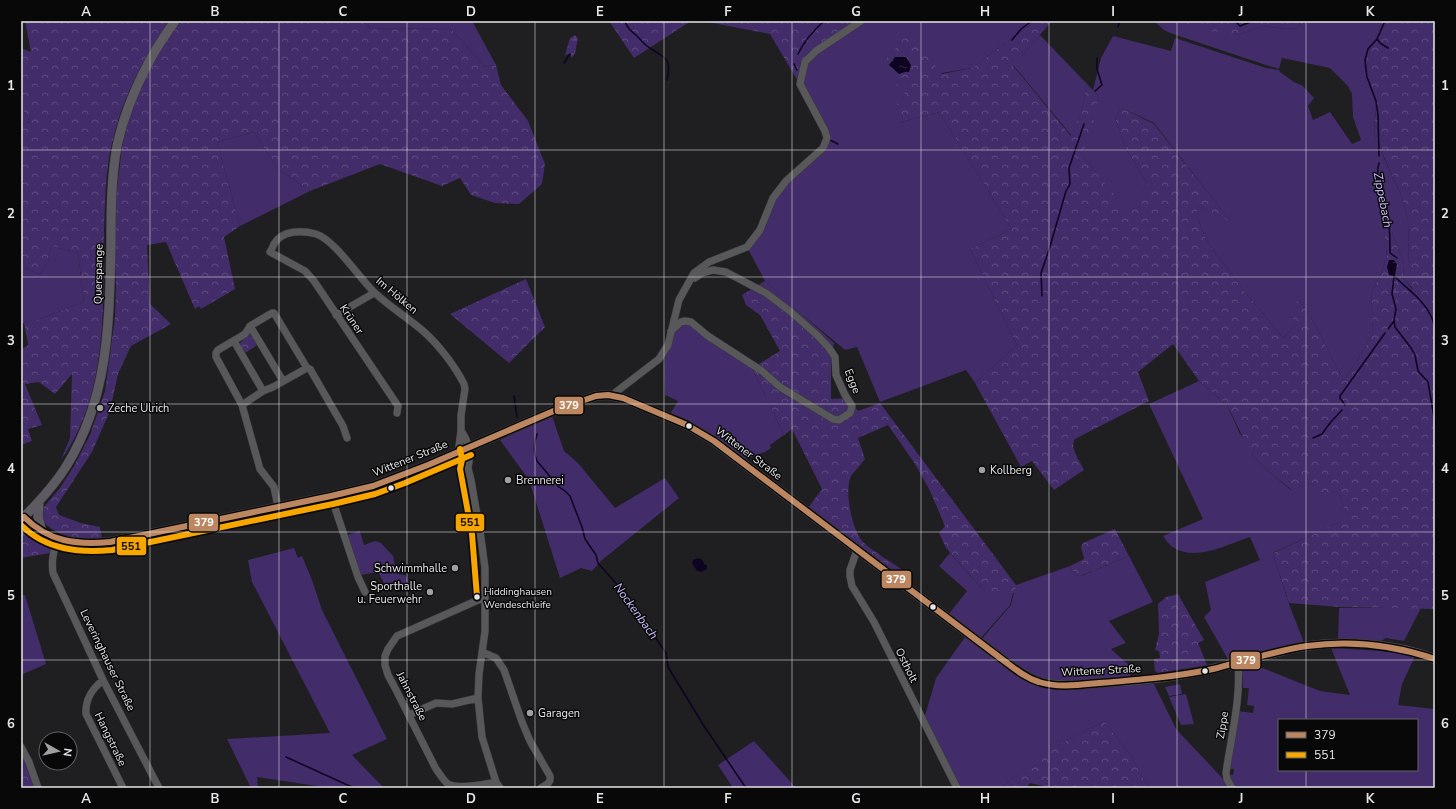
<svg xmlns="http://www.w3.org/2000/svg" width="1456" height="809" font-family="'Nunito Sans',sans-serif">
	<defs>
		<pattern id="forest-crowns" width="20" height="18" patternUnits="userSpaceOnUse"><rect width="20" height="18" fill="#422c6a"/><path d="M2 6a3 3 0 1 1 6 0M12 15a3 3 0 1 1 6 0" fill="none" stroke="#5d4b7f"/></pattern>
		<pattern id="wetland-marsh" width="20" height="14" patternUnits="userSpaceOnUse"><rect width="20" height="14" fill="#422c6a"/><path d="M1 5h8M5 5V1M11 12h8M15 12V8" fill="none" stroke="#5d4b7f"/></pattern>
		<pattern id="water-ripples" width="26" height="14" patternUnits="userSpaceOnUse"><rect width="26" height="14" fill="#0e0320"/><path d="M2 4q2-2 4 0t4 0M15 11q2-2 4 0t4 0" fill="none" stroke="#312840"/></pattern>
	</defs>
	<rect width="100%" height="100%" fill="#1f1e20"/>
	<path fill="#422c6a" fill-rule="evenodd" d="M364,21H472L496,65L485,67L450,28L371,29Z
		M864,21H1035L972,68L942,73L905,94L895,108L898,123L939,112L1012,229L970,249L1017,345L975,383L966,370L880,402L857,347L845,350L792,306L765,281L748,249L774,200L787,183L828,141L801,84L806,63L816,52Z
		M1154,21H1183L1239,35L1262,26L1285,29L1296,28L1307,21H1382L1364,65L1370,88L1376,102L1374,134L1381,146L1384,158L1402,197L1408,220L1409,260L1414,290L1403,278L1404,264L1392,233V226L1390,211L1381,175L1377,173L1387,256L1381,274L1371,292L1373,334L1344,381L1318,330L1300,300L1296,325L1283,338L1245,292L1206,240L1197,217L1198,206L1230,221L1154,123L1122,108L1115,118L1126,148L1148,185L1125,209L1081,154L1099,96L1093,90L1101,58L1113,36L1171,51L1175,38L1266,68L1279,70L1280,72L1294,82L1303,86L1314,98L1308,106L1313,120L1330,112L1352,144L1361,140L1353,117L1352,94L1348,86L1330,68L1282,58L1279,69L1266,65L1170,33L1164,30Z
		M1040,35L1087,84L1081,113L1072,136L1013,65Z
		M21,107L30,122L21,124Z
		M254,132L277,168L310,191L240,226L217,142Z
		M51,246L78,253L84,302L43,318L21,324V265L39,275L48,262Z
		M689,324L752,368L784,435L770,445L771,448L765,452L743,460L670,414L678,401L665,395C665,372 661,344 678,325Z
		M1199,381L1227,405L1240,434L1254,448L1252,455L1267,470L1291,490L1311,483L1320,493L1337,491C1344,503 1346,507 1343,520L1304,539L1274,552L1273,554L1289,604L1304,643L1229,661L1204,617L1211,610L1205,582L1260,560L1250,537C1226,545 1197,561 1174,548C1169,545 1166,540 1163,536L1203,519L1149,404Z
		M552,416L564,451L578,463L615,508L665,478L679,498L602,560L592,571L581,568L560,578L529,480L500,440Z
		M194,529L195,536L94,556L92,549L109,547Z
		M360,531L364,545L375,541L381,543L393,556L397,574L405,575L408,581L403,586L386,587L378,572L361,575L347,535Z
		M294,548L298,558L302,556L312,580L322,610L387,739L352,755L384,788H330L257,777L258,788H251L227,739L330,733L252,582L248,560Z
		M950,553L986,593H1013L1010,605L980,639L948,615L967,591L939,566Z
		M1129,556L1153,602L1109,621L1126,643L1111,649L1130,666V678C1107,680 1055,686 1035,677C1015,669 998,652 981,640L1011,605L1016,585L1070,566L1075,575L1081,576Z
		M21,595H25L46,664L21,675Z
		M1339,608H1421L1404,641L1386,638L1381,641L1372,642L1338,641Z
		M965,637L1005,667L1074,688L1154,684L1176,729L1226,782L1230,788H1149L1129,753L1104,721C1067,740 1031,759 1002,788H958L924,719L936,678Z
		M1331,648L1381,651L1415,656L1402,684L1398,705L1435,709V786L1412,788H1234L1227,774L1233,775L1234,769H1228L1238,711L1253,713L1254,706L1247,705L1249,688H1243V676L1240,668L1241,666L1250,663L1320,691L1350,695ZM1279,720H1417V770H1279Z
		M1180,684L1182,694L1169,696L1165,687Z
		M1186,694L1194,724L1181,725L1169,697Z
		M754,741L796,788H733L718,765Z"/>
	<path fill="url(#forest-crowns)" d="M25,21H170C138,65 116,111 108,165C105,186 105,209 104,231C103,308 108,395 61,460L70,438L72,374L55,394L39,382L25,384L42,425L28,429L32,441L21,445V350L28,345L24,323L43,318L84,302L78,253L51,246L48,262L39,275L21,265V124L30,122L21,107V48L31,52Z
		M179,21H364L371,29L450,28L485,67L496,65L501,85L528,121L545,164L542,184L519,204L495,203L471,195L460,178L442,186L380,164L310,191L277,168L254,132L217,142L240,226L224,237L235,289L201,309L199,306L195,309L166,242L147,245L150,304L171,324L131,346L118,374L110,411L92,452L56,507L59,515L81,523L100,527L102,539C79,538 58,539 42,520L43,508L60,488L74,466L90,435L105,391L115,317L116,287L114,234L117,188L122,147L128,123L139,89L152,62Z
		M609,21H691L634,58Z
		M702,21H859L804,62L799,83L770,34Z
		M1035,21H1052L1013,66L1071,136L1081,113L1087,84L1099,96L1090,138L1081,154L1125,208L1148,185L1126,148L1115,118L1122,108L1154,124L1231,222L1198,206L1197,217L1206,240L1245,292L1283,338L1296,325L1288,308L1300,300L1318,330L1344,381L1373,334L1371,292L1381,274L1387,256L1376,173L1381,175L1390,211L1392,226V233L1404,264L1403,278L1413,290L1409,260L1408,220L1402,197L1384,157L1381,146L1374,134L1376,102L1370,88L1364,64L1382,21H1435V609L1339,607L1289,603L1273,554L1275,552L1304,539L1342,520C1346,507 1344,503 1337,491L1320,494L1311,483L1292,490L1267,470L1252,455L1254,448L1247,445L1227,405L1199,381L1173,344L1138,372L1149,401L1075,439C1069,448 1080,461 1084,470L1054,490L1032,461L1021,467L975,383L1017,345L970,249L1012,229L939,112L898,123L894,108L905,94L880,66L908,34L942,74L972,68Z
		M1183,21H1307L1296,28L1285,29L1262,26L1239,35L1185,28Z
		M526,279L545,327L509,363L450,314Z
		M765,281L834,343L831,364V399L848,398L858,411L880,403L1016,585L1015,593H986L946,548L939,533L945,526L930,491L915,464L888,425L858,438L865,459C861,465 855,470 851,476C844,490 852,531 863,542C875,553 890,561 904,571L899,578L808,508L822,489L792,429L784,435L752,368L780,351L760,315L746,305L742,295Z
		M250,333L259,344L245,353L239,344Z
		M1115,529L1129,556L1080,576L1075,575L1070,566L1084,559L1081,547L1083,543Z
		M27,534L48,542L50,546V553L21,558V536Z
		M1178,594L1204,640L1198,643L1207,665L1158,673L1155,671L1154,659L1160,658L1159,651L1155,650L1159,634L1158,604L1166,597Z
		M1104,721L1129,753L1149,788H1044L1043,786L1030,783L1026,788H1002C1031,758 1067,740 1104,721Z
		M21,752L25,759L34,788H21Z"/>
	<path fill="url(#wetland-marsh)" d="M575,35L578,38L575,53L572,58L570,54L565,55L570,38Z
		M1400,288L1395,305L1390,309L1388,303L1392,294V289Z"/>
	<path fill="url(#water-ripples)" d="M895,57H906L911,65L909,72H905L899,74L889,65Z
		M1389,260H1394L1397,264L1395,275L1394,276L1389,275L1387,267Z
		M697,558L701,559L707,566V569L701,572L697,571L692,563L693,560Z"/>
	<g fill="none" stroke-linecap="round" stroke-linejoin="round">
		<path stroke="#0e0320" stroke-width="1.5" d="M625,21C627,28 631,31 636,35C640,39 643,43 647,46C663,58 673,56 667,80
			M1235,21L1240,26L1253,21
			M1118,27L1120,21
			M1377,39L1380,43L1388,48
			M1012,40L1021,29L1032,21
			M798,54C804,41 813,31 824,21
			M564,63L570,54
			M794,64L797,70
			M1095,91L1102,85L1097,69V58
			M830,140L838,144
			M1379,156L1378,115L1376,101L1367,77L1365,60L1368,49L1377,39L1385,21
			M1379,163C1375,177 1381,184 1384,196C1387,205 1388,215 1389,225C1390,234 1390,244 1390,253L1397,258
			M1394,276L1392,294L1396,309L1394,320L1395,327L1411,348L1415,355L1418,371L1428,382L1435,423
			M1394,276C1407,289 1423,299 1431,316C1433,320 1434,324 1435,328
			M1042,296L1041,273L1049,250L1066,191L1070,184L1069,168L1084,124
			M1388,329L1394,321
			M514,396L517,417
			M1345,405L1340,398V396L1385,333
			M537,434C534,442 533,453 537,461L559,487L565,491L570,496L582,527L585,539L596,555L598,563L628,597L666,653L668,667L704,726L746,788
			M1313,438L1322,434L1330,423L1342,410
			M286,757L354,788"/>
		<g stroke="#39383a" stroke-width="8">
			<path id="minor" d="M336,315L374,293
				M250,326L283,381
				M671,331L681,322L685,321L691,322L708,336L762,371L780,387L833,419L839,420L850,413L852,406L845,395L836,375L835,357L829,348L818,336L791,312L766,293L726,272L713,270L702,273L695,278
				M234,341L263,391
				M307,368L310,369L343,426L347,438
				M613,396L616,392L659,359L668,345L679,300L694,273L709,262L747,247L760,230L773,198L786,181L823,148L827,138L825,131L800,84L805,62L816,51L861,21
				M242,405L263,391L273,387L307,368L274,313H272L250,326L245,334L218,350L216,353V357L242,405L260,469L274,487L278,507
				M397,413L398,406L314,281L305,271L270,252C272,249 273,246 274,244C282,230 302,230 316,234C335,240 359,278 375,293C390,307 408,318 423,331C438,344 455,366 464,384L465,389L461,415V431L459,446L463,462L468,468L471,480L481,538L485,568V631L479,674L478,698L482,737L496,782L500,788
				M461,431C469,441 471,456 468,468
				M331,496L358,577L365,592
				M57,539C54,551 51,560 53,573L103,680L159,788
				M857,550L850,570V576L852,586L874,622L957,788
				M485,597L397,636L388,649L385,656V665L388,675L394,686L436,769C440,774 443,780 448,784C459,790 484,784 496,782
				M482,652L496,658L504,670L522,722L530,741L550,776C551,783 547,784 541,788
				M103,680C92,689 85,699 86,714L123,788
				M409,715L436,703L452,704L478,698
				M21,747L29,762L38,788
				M1232,788L1227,779L1226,773C1231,737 1241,700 1238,663"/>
		</g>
		<g stroke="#39383a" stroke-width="10">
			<path id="major" d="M39,502L38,517L42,532
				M24,517C46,543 79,545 110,542L331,496L373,486L428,465L556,410L596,396L608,395L623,398L687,425L714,441L1003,660C1014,668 1026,678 1039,682C1059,687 1079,685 1099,683C1142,681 1186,676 1228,665C1254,659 1280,650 1307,646C1349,640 1396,644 1435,659
				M21,520C38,503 55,485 67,465C109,396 109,323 111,246C111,213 111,179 117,146C123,118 135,88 149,62C156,48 166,34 175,21
				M21,531L37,530"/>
		</g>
		<use href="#minor" stroke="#585759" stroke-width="7"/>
		<use href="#major" stroke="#5d5a61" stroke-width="9"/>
		<g stroke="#080809" stroke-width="9">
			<path id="bus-1" d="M21,520L24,517C49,542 76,545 110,542L331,496L373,486L428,465L556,410L596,396L608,395L623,398L687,425L714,441L1003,660C1014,668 1025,678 1039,682C1058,688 1079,685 1099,683C1137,680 1175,677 1213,669C1244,661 1275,651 1307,646C1350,640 1394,645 1435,659"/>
		</g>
		<g stroke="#080809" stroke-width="9">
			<path id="bus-2" d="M460,449L462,460L460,469L472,534L477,597
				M21,525C46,550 79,553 112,550L333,504L375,494L405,483L471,455"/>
		</g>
		<use href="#bus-1" stroke="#bb8660" stroke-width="6"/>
		<use href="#bus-2" stroke="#f7a600" stroke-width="6"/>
	</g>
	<path fill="none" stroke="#e6e6e8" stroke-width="1" stroke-opacity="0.55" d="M150,21V788M279,21V788M407,21V788M535,21V788M664,21V788M792,21V788M921,21V788M1049,21V788M1177,21V788M1306,21V720M21,150H1435M21,277H1435M21,404H1435M21,532H1435M21,660H1435M1306,770V788"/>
	<g fill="#a0a0a2" stroke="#080809" stroke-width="1.5">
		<circle cx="100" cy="408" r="4"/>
		<circle cx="982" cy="470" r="4"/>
		<circle cx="508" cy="480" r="4"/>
		<circle cx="455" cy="568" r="4"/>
		<circle cx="430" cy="592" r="4"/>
		<circle cx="530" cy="713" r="4"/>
	</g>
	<g fill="#e6e6e8" stroke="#080809" stroke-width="1.5">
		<circle cx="689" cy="426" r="3.5"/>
		<circle cx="391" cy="488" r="3.5"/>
		<circle cx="477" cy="597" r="3.5"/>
		<circle cx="933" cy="607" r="3.5"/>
		<circle cx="1205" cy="671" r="3.5"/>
	</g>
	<g text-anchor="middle" stroke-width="3" stroke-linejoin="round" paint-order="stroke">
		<g font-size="10" fill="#e6e6e8" stroke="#080809" text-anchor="start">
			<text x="484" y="595">Hiddinghausen<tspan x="484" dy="13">Wendeschleife</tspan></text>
		</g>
		<g font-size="11" fill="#e6e6e8" stroke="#080809">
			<text transform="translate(98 274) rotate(-89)" y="4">Querspange</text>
			<text transform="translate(397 295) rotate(40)" y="4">Im Hölken</text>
			<text transform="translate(352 319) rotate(56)" y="4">Krüner</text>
			<text transform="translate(853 381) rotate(68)" y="4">Egge</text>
			<text transform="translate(749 453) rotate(37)" y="4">Wittener Straße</text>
			<text transform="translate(410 458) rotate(-22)" y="4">Wittener Straße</text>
			<text transform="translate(108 660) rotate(64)" y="4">Leveringhauser Straße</text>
			<text transform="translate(907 665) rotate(64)" y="4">Ostholt</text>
			<text transform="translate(1101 670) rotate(-3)" y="4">Wittener Straße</text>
			<text transform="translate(412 696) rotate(63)" y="4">Jahnstraße</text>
			<text transform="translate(1222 725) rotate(-81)" y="4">Zippe</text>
			<text transform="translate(111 739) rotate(64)" y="4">Hangstraße</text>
		</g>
		<g font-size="11" fill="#e6e6e8" stroke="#080809" text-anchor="start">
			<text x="108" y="412">Zeche Ulrich</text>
			<text x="990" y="474">Kollberg</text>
			<text x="516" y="484">Brennerei</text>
			<text x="447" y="572" text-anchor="end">Schwimmhalle</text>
			<text x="422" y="590" text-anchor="end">Sporthalle<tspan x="422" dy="13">u. Feuerwehr</tspan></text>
			<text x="538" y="717">Garagen</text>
		</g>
		<g font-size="12" font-style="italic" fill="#d0befe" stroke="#080809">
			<text transform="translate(1383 200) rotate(79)" y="4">Zippebach</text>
			<text transform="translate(636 611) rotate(54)" y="4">Nockenbach</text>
		</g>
	</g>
	<g stroke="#080809" stroke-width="1.5">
		<rect x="554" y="396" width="30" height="19" rx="4" fill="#bb8660"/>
		<rect x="188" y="513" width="31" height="19" rx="4" fill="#bb8660"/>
		<rect x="455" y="513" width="30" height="19" rx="4" fill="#f7a600"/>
		<rect x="116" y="536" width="31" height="20" rx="4" fill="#f7a600"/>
		<rect x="881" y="570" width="31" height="19" rx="4" fill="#bb8660"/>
		<rect x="1230" y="651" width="31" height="19" rx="4" fill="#bb8660"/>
	</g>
	<g font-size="11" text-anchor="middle" font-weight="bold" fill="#fff">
		<text x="569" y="409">379</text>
		<text x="204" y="526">379</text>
		<text x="896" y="583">379</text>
		<text x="1246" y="664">379</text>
	</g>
	<g font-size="11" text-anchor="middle" font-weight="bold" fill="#111">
		<text x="470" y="526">551</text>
		<text x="131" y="550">551</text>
	</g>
	<rect width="1456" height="809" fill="none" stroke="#080809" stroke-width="44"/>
	<rect x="1278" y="719" width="140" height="52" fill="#080809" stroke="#616162"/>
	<rect x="1286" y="732" width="20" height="6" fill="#bb8660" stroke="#616162"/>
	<text x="1314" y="739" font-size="12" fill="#e6e6e8">379</text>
	<rect x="1286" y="752" width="20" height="6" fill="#f7a600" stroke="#616162"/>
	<text x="1314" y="759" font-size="12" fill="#e6e6e8">551</text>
	<g transform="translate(58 751) rotate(98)"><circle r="19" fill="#080809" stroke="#616162"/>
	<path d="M0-3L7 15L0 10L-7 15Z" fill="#a0a0a2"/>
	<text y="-6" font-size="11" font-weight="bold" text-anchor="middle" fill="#e6e6e8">N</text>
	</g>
	<rect x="22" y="22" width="1412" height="765" fill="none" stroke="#e6e6e8" stroke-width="1.5"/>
	<g font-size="13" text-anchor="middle" font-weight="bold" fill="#e6e6e8">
		<text x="86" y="16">A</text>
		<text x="215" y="16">B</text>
		<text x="343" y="16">C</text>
		<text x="471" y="16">D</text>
		<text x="600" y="16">E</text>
		<text x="728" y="16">F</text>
		<text x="856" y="16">G</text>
		<text x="985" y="16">H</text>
		<text x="1113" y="16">I</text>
		<text x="1241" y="16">J</text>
		<text x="1370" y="16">K</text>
		<text x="11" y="90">1</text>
		<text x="1445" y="90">1</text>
		<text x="11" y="218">2</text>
		<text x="1445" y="218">2</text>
		<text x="11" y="345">3</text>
		<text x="1445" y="345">3</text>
		<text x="11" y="473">4</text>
		<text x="1445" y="473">4</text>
		<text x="11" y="600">5</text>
		<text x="1445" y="600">5</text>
		<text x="11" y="728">6</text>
		<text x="1445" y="728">6</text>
		<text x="86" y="803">A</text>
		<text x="215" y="803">B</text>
		<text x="343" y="803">C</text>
		<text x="471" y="803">D</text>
		<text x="600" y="803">E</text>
		<text x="728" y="803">F</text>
		<text x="856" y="803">G</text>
		<text x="985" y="803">H</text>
		<text x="1113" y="803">I</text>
		<text x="1241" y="803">J</text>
		<text x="1370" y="803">K</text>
	</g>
</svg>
